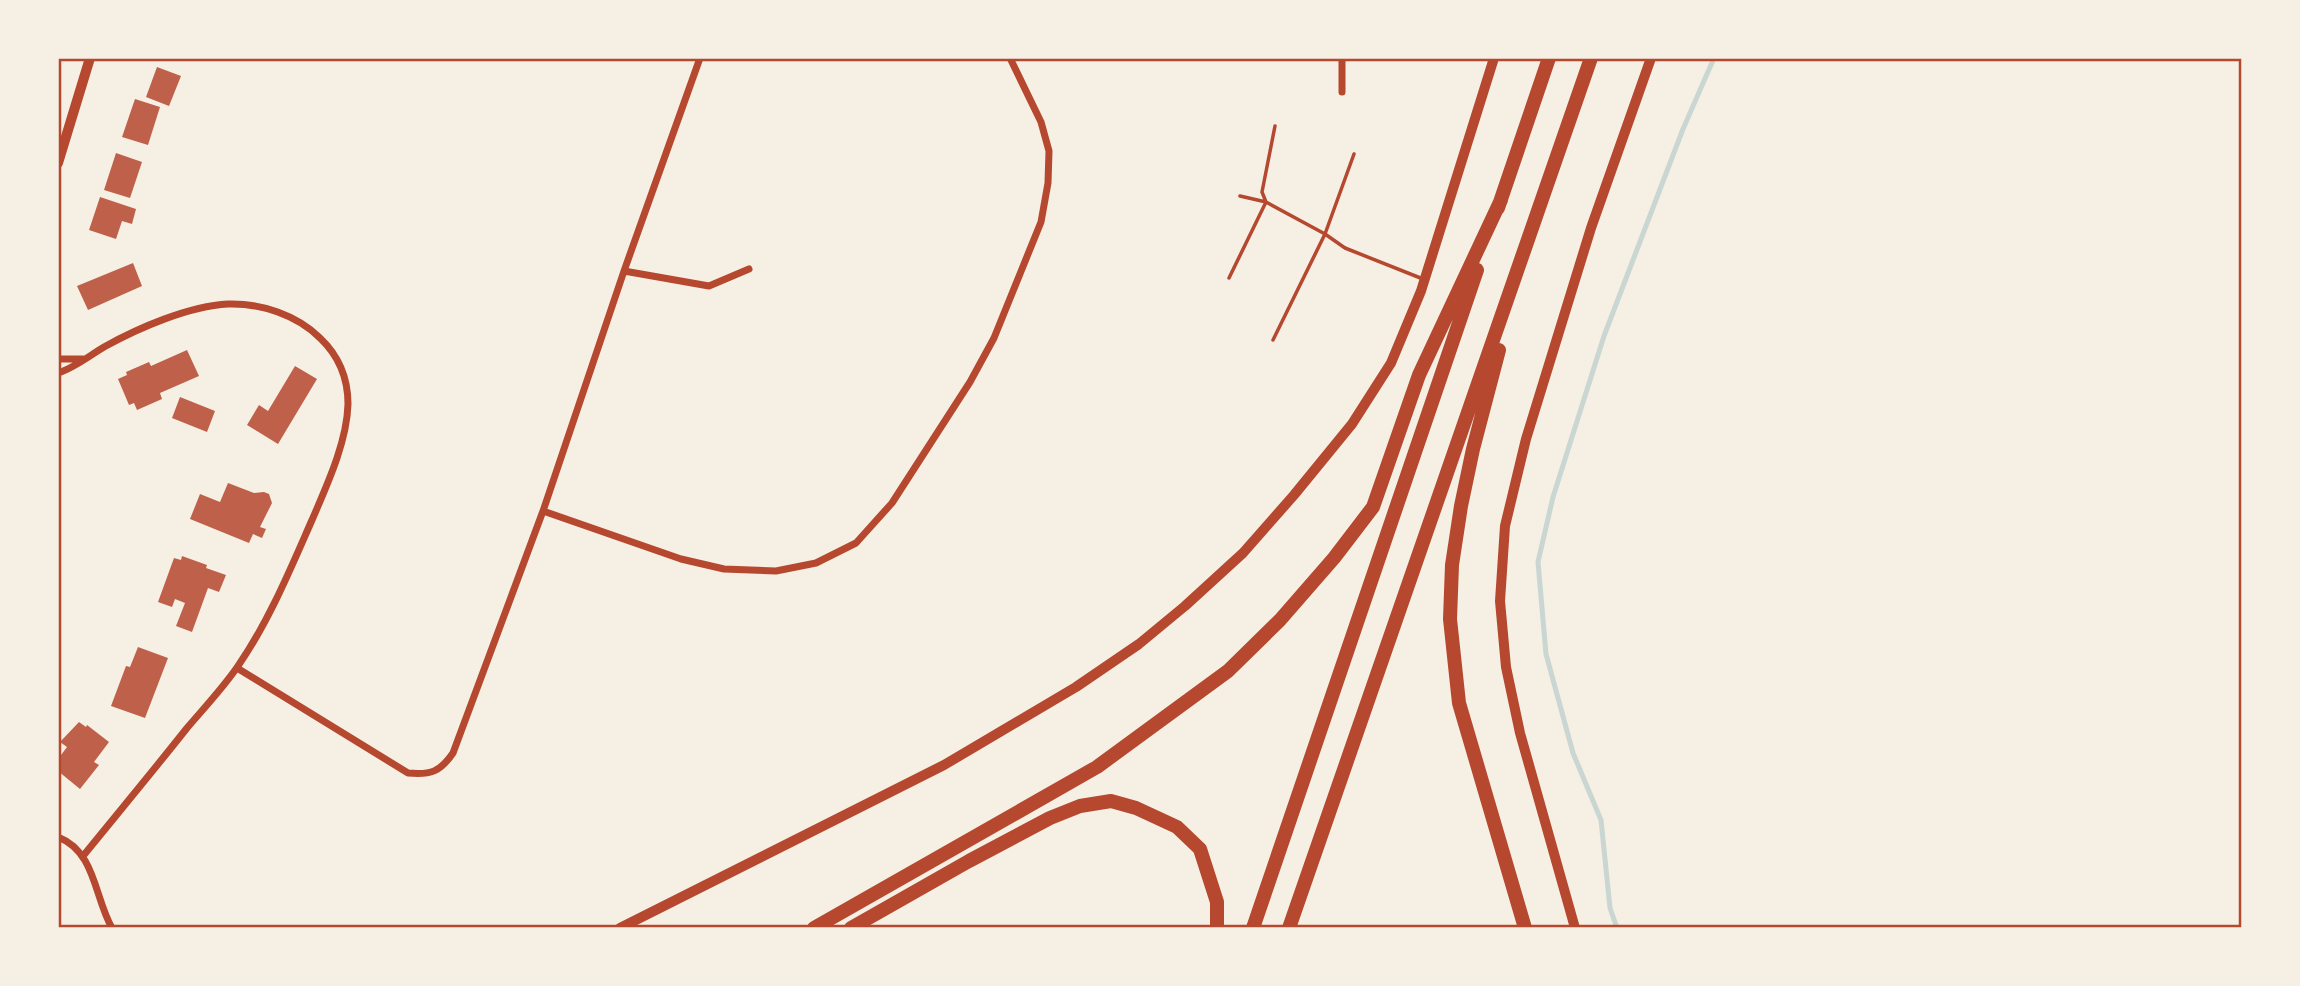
<svg xmlns="http://www.w3.org/2000/svg" width="2300" height="986" font-family="'Noto Sans',sans-serif">
	<rect width="100%" height="100%" fill="#f6efe4"/>
	<g fill="none" stroke-linecap="round" stroke-linejoin="round">
		<path stroke="#c9d6d2" stroke-width="5" d="M1617,928L1610,908L1601,820L1573,753L1546,654L1538,562L1553,497L1604,336L1683,129L1714,58"/>
	</g>
	<path fill="#bf614a" d="M157,67L181,76L169,106L146,97Z
		M135,99L160,107L148,145L122,137Z
		M116,153L142,162L130,198L104,190Z
		M100,197L136,209L132,224L122,221L116,239L89,230Z
		M133,263L142,286L88,310L77,286Z
		M187,350L199,376L160,393L162,399L137,410L134,403L129,405L118,379L127,375L126,372L149,362L151,366Z
		M295,366L317,379L278,444L247,425L259,405L268,411Z
		M180,397L215,411L207,432L172,418Z
		M228,483L254,493L264,492L269,494L272,503L260,527L266,529L262,538L253,534L249,543L190,519L200,494L220,502Z
		M182,556L207,565L206,568L226,575L219,592L208,588L192,632L176,626L185,603L175,599L172,607L158,602L174,558L181,560Z
		M138,647L168,658L145,718L111,706L126,666L130,667Z
		M79,722L86,727L87,725L109,742L94,762L99,765L80,789L58,771V759L67,747L60,742Z"/>
	<g fill="none" stroke-linecap="round" stroke-linejoin="round">
		<path stroke="#b5482f" stroke-width="3.5" d="M1240,196L1266,202L1325,234L1345,248L1423,279
			M1229,278L1266,202L1262,192L1275,126
			M1273,340L1325,234L1354,154"/>
		<path stroke="#b5482f" stroke-width="7" d="M1342,92V58
			M624,271L709,286L749,269
			M58,359H83
			M58,373C74,368 89,356 104,347C138,328 189,306 228,304C261,303 297,315 320,338C339,356 348,378 348,404C347,442 327,485 312,520C290,570 269,621 238,666C223,688 204,708 187,728C153,771 118,813 83,856
			M543,511L681,559L724,569L776,571L816,563L856,543L892,503L970,382L994,338L1041,222L1048,183L1049,151L1041,122L1010,58
			M237,668L408,773C431,775 440,772 453,753L543,511L624,271L700,58
			M58,837C96,852 94,897 112,928"/>
		<path stroke="#b5482f" stroke-width="10" d="M620,928L944,765L1076,687L1139,644L1185,606L1243,553L1294,495L1352,424L1391,363L1421,291L1494,58
			M1575,928L1520,733L1506,667L1500,601L1505,526L1526,439L1591,228L1651,58"/>
		<path stroke="#b5482f" stroke-width="10" d="M58,163L90,58"/>
		<path stroke="#b5482f" stroke-width="14" d="M1498,208L1549,58
			M1499,350L1473,449L1461,506L1452,565L1450,619L1459,703L1525,928
			M814,928L1097,767L1228,671L1280,620L1334,558L1373,507L1419,375L1501,200
			M851,928L969,861L1050,818L1080,806L1111,801L1136,808L1177,827L1200,849L1217,902V928
			M1253,928L1477,270
			M1289,928L1591,58"/>
	</g>
	<rect width="2300" height="986" fill="none" stroke="#f6efe4" stroke-width="119"/>
	<rect x="60" y="60" width="2180" height="866" fill="none" stroke="#b5482f" stroke-width="2.5"/>
</svg>
